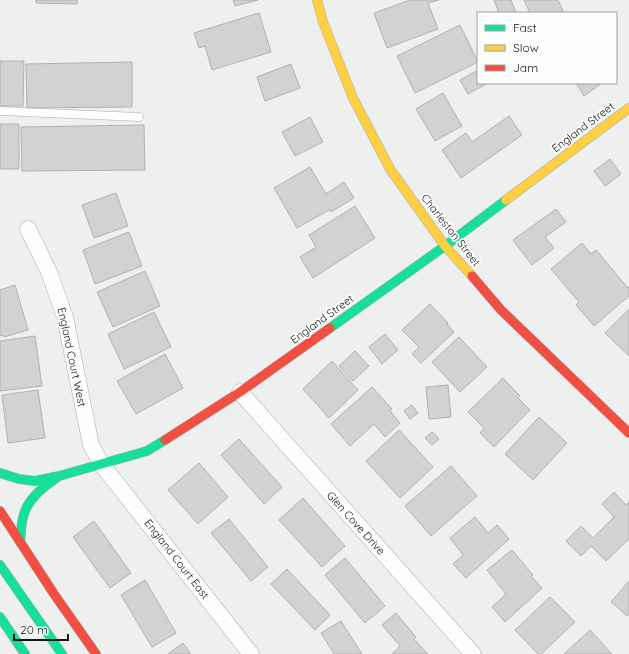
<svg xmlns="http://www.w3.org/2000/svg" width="629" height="654" font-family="Quicksand,sans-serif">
	<rect width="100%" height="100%" fill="#eef0ef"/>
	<path fill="#d1d3d2" stroke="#b0b2b1" d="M36,0H77V4L36,3Z
		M233,0H258L235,6Z
		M410,0H439L428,3L438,29L387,48L374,13Z
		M494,0H511L516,13H499Z
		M524,0H558L564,13H530Z
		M259,13L271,52L212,70L205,46L199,48L194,33Z
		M460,25L478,62L415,93L397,56Z
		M0,61H24L23,106H0Z
		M132,62V107L27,108L26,64Z
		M291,64L300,88L265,101L257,77Z
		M478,70V83H488L468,94L460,80Z
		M576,83H602L584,96Z
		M443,93L462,126L435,141L416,109Z
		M509,116L522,135L461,178L442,150L466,133L472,142Z
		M310,117L323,142L295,156L282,132Z
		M0,124H19V169H0Z
		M144,125L145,170L22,171L21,127Z
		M610,159L621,174L605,186L594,171Z
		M310,167L326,194L344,182L354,198L331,212L329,210L297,228L274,188Z
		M116,193L128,226L94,238L82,205Z
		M355,206L375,238L313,278L300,257L316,247L309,235Z
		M556,209L566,222L545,237L554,248L532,265L513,240Z
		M129,232L142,266L95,284L83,250Z
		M582,243L591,254L596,250L628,288L629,287V296L594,326L576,305L579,302L551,269Z
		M145,271L160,306L113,327L97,292Z
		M15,285L28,330L4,337L3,335L0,336V290Z
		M430,304L448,323L447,324L454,332L421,363L412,354L419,347L402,330Z
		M629,309V356L605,333Z
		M154,312L171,347L124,369L108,334Z
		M385,334L398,350L382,364L369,347Z
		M35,336L42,386L0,391V341Z
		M459,337L487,367L460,392L432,362Z
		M355,351L369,366L353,381L339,366Z
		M165,354L183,388L136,414L117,381Z
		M332,361L358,390L329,418L303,389Z
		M503,378L520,396L518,398L530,410L494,447L480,433L484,428L468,412Z
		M448,385L451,417L429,419L426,387Z
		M372,387L392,409L390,411L400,423L385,437L374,424L350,446L331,424Z
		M38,390L45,438L8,443L2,395Z
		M412,405L418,413L410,419L404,411Z
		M539,417L567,443L533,480L505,454Z
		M399,430L433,467L400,498L366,461Z
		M432,432L439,439L432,445L425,438Z
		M239,439L282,487L264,504L221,455Z
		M199,463L228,497L198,524L168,490Z
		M451,466L477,496L431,536L405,506Z
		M614,492L626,505L629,502V539L606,561L591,546L581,556L566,541L581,526L593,538L614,517L602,504Z
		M303,498L345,546L322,567L279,520Z
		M475,517L488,533L497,525L509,539L466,578L453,564L463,555L450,538Z
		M229,519L268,567L251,581L211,533Z
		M94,521L131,573L110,588L73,537Z
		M512,550L533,575L531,576L542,588L505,622L492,607L506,594L487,570Z
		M345,558L385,606L365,623L325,575Z
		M287,569L330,615L315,630L271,584Z
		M145,580L176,633L152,647L121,595Z
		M629,581V613L627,616L611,602Z
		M550,597L575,622L541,654H538L515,630Z
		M396,613L416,637L414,639L428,654H392L400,646L382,625Z
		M341,621L362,654H334L321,633Z
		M590,630L612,654H564Z
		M183,643L191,654H168Z"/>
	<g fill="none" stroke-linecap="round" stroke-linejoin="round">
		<g stroke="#aaacab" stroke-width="9">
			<path id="lane" d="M0,111L139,117"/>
		</g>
		<g stroke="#aaacab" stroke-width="17">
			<path id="street" d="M28,229L49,272L65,317L91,445L102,465L251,654
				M240,392L473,654"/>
		</g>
		<g stroke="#aaacab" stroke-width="10">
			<path id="fast" d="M330,328L445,246L506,200
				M0,473L19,479L35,481L59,476L147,451L165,440
				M20,542C21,533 21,523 24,514C29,497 45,486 59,476
				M0,565L62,654
				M0,617L25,654"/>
		</g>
		<g stroke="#aaacab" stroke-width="10">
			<path id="slow" d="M317,0L323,22L353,98L390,169L445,246L472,276
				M506,200L629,108"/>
		</g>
		<g stroke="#aaacab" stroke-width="10">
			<path id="jam" d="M472,276L501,310L629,433
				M165,440L240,392L330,328
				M0,511L54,594L96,654"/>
		</g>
		<use href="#lane" stroke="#fcfdfd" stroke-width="8"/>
		<use href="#street" stroke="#fcfdfd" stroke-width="16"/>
		<use href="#fast" stroke="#16e098" stroke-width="9"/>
		<use href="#slow" stroke="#ffcf43" stroke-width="9"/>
		<use href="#jam" stroke="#f24e42" stroke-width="9"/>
	</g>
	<g text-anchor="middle" stroke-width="3.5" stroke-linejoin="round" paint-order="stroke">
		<g font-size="11" fill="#131413" stroke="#fbfefd">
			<text transform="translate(583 127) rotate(-37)" y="4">England Street</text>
			<text transform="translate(451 230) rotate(52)" y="4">Charleston Street</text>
			<text transform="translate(322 319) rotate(-36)" y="4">England Street</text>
			<text transform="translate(72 357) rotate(78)" y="4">England Court West</text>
			<text transform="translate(356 523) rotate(48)" y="4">Glen Cove Drive</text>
			<text transform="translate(177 559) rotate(52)" y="4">England Court East</text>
		</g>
	</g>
	<rect x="477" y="12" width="140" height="72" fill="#fbfefd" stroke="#9ea09f"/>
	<rect x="485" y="25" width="20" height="6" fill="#16e098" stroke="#9ea09f"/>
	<text x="513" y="32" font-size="12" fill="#131413">Fast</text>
	<rect x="485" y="45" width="20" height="6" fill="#ffcf43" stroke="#9ea09f"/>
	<text x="513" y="52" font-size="12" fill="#131413">Slow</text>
	<rect x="485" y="65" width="20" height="6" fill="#f24e42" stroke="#9ea09f"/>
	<text x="513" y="72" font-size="12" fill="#131413">Jam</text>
	<path d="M14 634v6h54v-6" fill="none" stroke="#131413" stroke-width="2"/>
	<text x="20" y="634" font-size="12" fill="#131413" stroke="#fbfefd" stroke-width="3" paint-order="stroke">20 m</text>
</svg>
